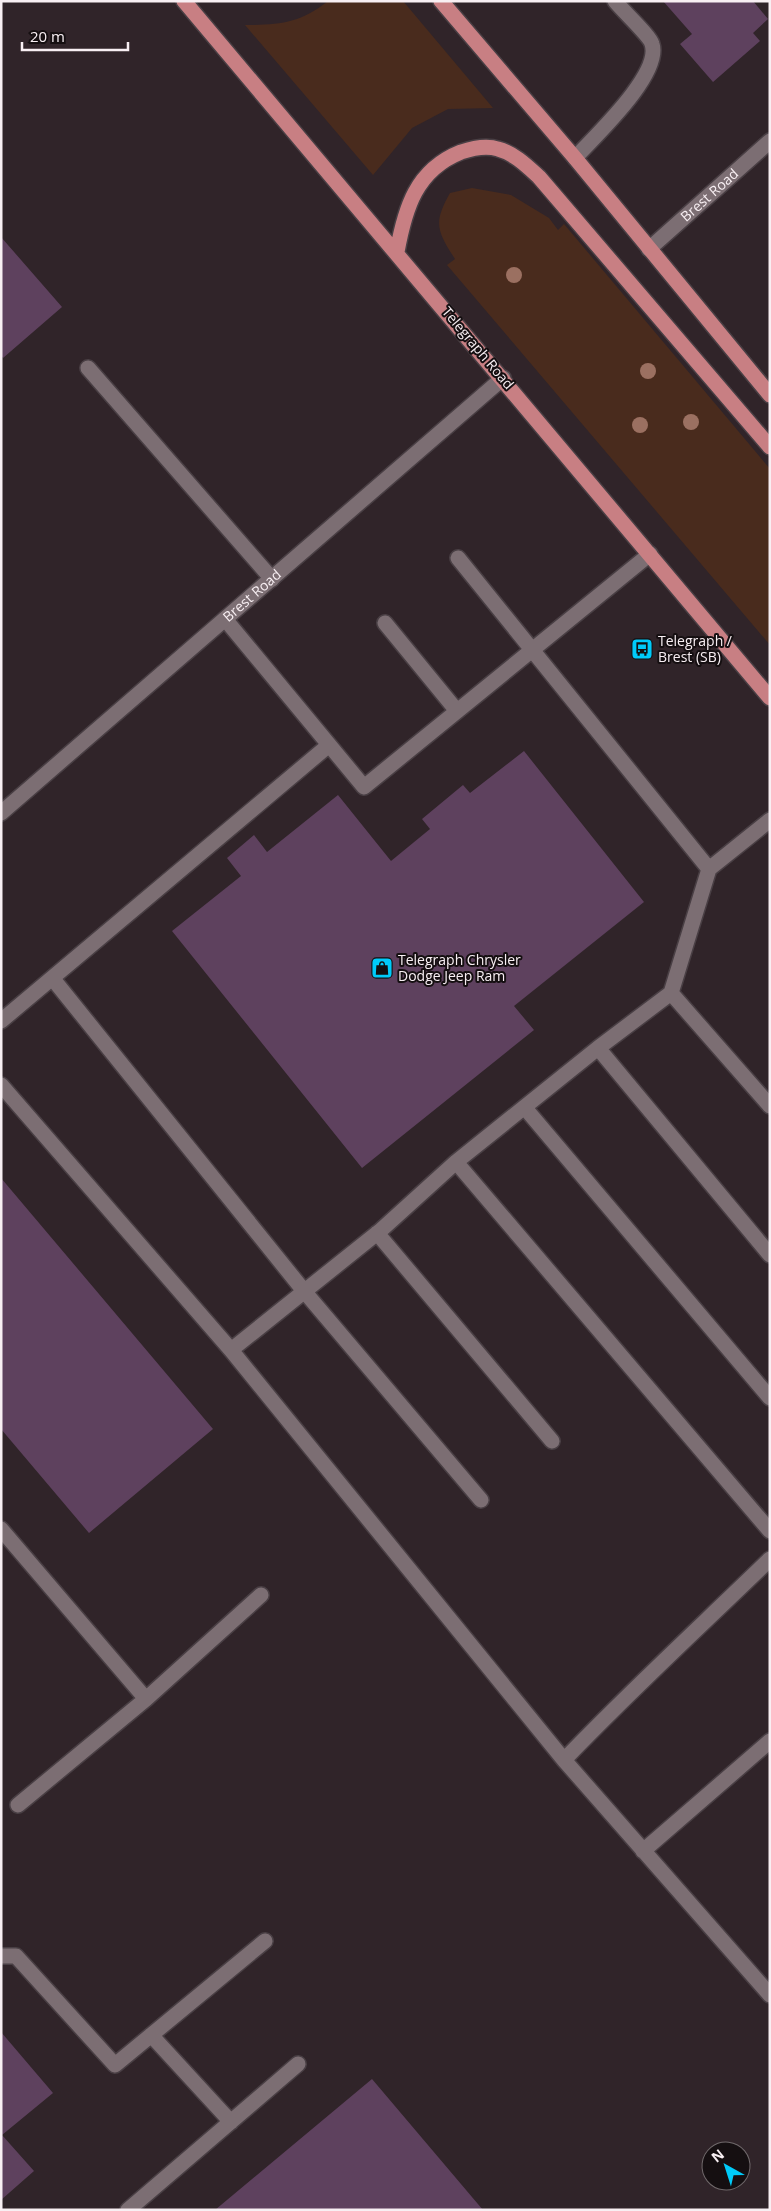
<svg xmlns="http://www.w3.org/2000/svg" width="771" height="2211" font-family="'Open Sans',sans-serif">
	<rect width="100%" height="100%" fill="#302429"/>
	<path fill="#492b1d" d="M328,1H403L493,108L448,109L412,128L373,175L245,25C279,25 301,23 328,1Z
		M472,188L511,195L549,218L558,230L564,224L770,469V645L447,265L455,259C437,231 433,223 450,193Z"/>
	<path fill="#5e415e" d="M663,1H753L768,19L753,33L760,41L713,82L680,44L692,34Z
		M1,237L62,307L3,358L1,355Z
		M524,751L644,902L514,1006L534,1030L362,1168L172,931L241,876L227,858L254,835L267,852L338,795L391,861L430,829L422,819L463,785L470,793Z
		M1,1178L213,1429L89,1533L1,1429Z
		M1,2032L53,2093L2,2135L34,2171L1,2200Z
		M372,2079L483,2210H215Z"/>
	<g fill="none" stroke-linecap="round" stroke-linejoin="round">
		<g stroke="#493f44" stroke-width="18">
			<path id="lane" d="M575,158C595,136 662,74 652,44C650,36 622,10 615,1
				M88,368L272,579
				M458,558L709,869L770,820
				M225,619L364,787L650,554
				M385,623L457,711
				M53,979L304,1291L481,1500
				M671,993L770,1106
				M1,1021L329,745
				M598,1048L770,1255
				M1,1085L231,1350L564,1760L770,1995
				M525,1108L770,1398
				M456,1162L770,1531
				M377,1233L552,1441
				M231,1350L381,1230L456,1162L598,1048L671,993L709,869
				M1,1529L146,1699L18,1805
				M146,1699L261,1595
				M564,1760C630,1691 701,1626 770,1559
				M643,1851L770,1741
				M1,1956H16L115,2065L265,1941
				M151,2035L231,2122
				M128,2210L298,2064"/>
		</g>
		<g stroke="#493f44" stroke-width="18">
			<g id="street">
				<path id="s1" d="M649,249L770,141"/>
				<path id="s2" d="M1,813L503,378"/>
			</g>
		</g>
		<g stroke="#493f44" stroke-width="18">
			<path id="primary" d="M184,1L770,698
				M441,1L575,158L770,395
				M397,252C405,208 416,170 461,152C473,148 486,145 498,149C514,153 528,167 539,177L770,447"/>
		</g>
		<use href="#lane" stroke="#7c6e73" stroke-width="15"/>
		<use href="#street" stroke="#7c6e73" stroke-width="15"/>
		<use href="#primary" stroke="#c87f83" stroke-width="15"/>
	</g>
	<g fill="#9b7061">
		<circle cx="514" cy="275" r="8"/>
		<circle cx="648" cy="371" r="8"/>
		<circle cx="691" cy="422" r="8"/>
		<circle cx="640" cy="425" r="8"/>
	</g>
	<defs>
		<g id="bus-square" transform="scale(1.125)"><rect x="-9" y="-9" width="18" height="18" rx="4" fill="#00cbf9" stroke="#150f11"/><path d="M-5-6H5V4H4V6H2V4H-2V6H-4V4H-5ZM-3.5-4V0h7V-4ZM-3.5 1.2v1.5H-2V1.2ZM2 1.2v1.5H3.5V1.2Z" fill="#111"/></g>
		<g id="shop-square" transform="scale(1.125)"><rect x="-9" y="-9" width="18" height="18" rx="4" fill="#00cbf9" stroke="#150f11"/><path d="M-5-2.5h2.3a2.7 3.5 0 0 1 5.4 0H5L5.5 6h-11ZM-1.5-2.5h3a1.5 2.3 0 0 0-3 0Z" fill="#111"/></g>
	</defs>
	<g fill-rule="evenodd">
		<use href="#bus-square" x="642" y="649"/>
		<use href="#shop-square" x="382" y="968"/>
	</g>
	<g text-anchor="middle" stroke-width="4" stroke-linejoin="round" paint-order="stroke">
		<g font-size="14" fill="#f8eff3" stroke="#150f11">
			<text dy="5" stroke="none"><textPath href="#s1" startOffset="81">Brest Road</textPath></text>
			<text transform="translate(478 348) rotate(50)" y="5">Telegraph Road</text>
			<text dy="5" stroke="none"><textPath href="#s2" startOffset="332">Brest Road</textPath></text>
		</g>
		<g font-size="14" fill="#f8eff3" stroke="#150f11" text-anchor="start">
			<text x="658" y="646">Telegraph /<tspan x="658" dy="16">Brest (SB)</tspan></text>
			<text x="398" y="965">Telegraph Chrysler<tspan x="398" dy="16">Dodge Jeep Ram</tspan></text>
		</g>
	</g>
	<rect width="771" height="2211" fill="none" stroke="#f8eff3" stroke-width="5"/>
	<g transform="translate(726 2166) rotate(321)"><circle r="24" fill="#150f11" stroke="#70696b"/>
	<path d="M0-4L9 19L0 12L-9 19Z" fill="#00cbf9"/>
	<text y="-8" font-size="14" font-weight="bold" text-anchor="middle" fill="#f8eff3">N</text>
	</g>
	<path d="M22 42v8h106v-8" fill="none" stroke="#f8eff3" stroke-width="2.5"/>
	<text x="30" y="42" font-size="15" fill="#f8eff3" stroke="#150f11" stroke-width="4" paint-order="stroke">20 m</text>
</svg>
